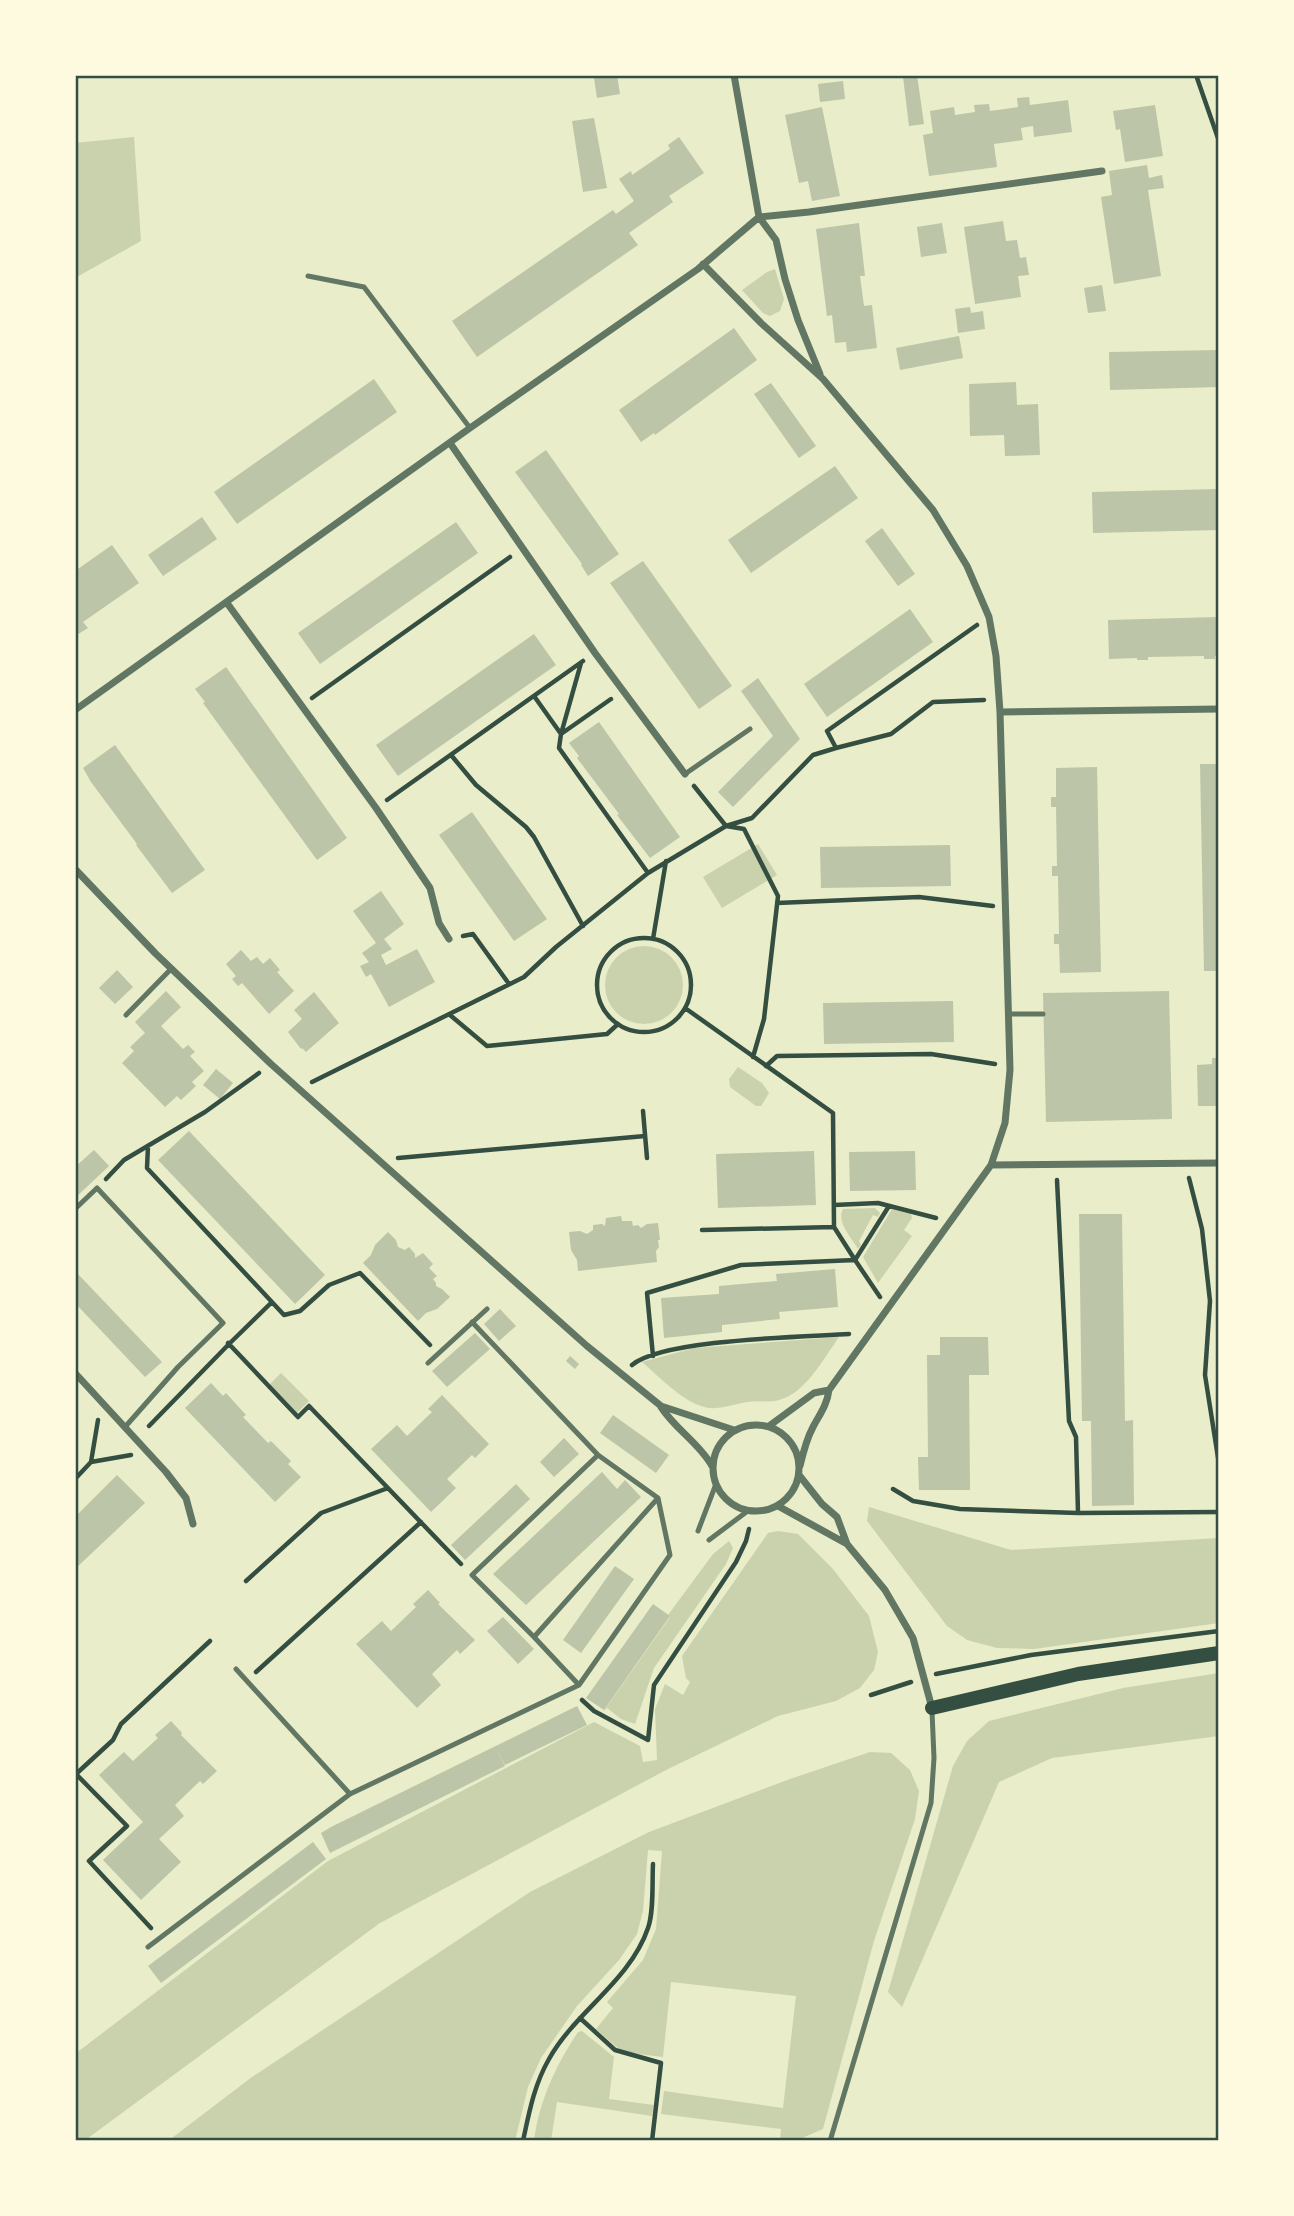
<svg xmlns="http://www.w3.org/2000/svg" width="1294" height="2216" font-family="Overpass,sans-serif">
	<rect width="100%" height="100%" fill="#e9edc9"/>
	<path fill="#cad2ad" d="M134,137L141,241L75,278V143Z
		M775,269L784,299L780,311L770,316L763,313L742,290L767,272Z
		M758,844L777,875L722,908L703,877Z
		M605 985a39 39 0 1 1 78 0a39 39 0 1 1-78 0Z
		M738,1067L762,1083L769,1093L761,1106H756L730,1087L729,1079Z
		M875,1208L880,1213L878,1217L873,1215L859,1241L861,1245L858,1249C851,1237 836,1222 843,1209Z
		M892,1209L911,1214L912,1218L904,1230L912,1236L878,1283L863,1257Z
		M839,1337C824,1358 806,1393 779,1400C769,1403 758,1400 747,1402C735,1404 721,1409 709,1408C684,1404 661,1378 642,1362L694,1348Z
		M281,1373L309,1401L294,1416L267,1387Z
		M869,1507L1011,1550L1219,1538V1623L1034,1649L997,1648L967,1640L947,1626L867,1521Z
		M778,1531L798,1534L833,1569L869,1616L878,1652L874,1670L860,1688L836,1701L778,1716L666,1770L380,1923L84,2141H75V2054L328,1861L594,1722L640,1746L643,1762L657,1760L655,1709L665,1684L683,1695L690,1682L686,1678L682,1656L768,1533Z
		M729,1541L733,1548L726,1564L654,1668L635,1724L621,1719L607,1708L603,1712L670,1617L668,1615L713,1554Z
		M1219,1673V1736L1052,1758L999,1782L902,2007L888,1992L953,1766L967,1741L989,1721L1123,1688Z
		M870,1752L891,1753L910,1770L919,1791L915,1819L874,1941L823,2129L795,2141H780L781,2129L661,2114L664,2091L783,2108L796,1996L671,1982L663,2057L622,2052L596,2029L613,2008L607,2002L643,1960L656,1929L662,1851L648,1850L643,1911L637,1934L619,1960L577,2006L541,2058L528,2087L515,2141H168L252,2077L530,1892L649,1832L790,1779Z
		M582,2031L614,2057L609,2099L654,2105L652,2116L557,2102L551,2141H534C539,2101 556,2065 578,2032Z"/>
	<path fill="#bcc5a7" d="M609,75H617L620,94L597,98L594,78Z
		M917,75L924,124L909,126L903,77Z
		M843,81L845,99L820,102L818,84Z
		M1029,97L1030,105L1068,100L1072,132L1034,137L1033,126L1021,128L1023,140L994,144L997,167L929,176L923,135L933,133L930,111L954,107L955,115L975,112L974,105L989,104L990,111L1005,109L1018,107L1017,98Z
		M1155,105L1163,156L1125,162L1120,129L1116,130L1113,111Z
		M822,107L840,196L812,201L808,181L799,183L785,115Z
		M594,118L607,188L583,192L572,121Z
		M679,137L704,173L669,196L673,202L629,233L638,245L477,357L452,321L613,210L616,214L634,201L619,179L631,171L632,175L670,149L668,145Z
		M1147,165L1149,178L1162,175L1164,188L1148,190L1161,276L1114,284L1101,197L1112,195L1109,171Z
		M1003,221L1006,241L1017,240L1020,258L1026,257L1029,275L1018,276L1021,297L975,304L964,227Z
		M859,223L865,276H860L864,306L872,305L877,348L847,352L846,342L835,343L832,315L827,316L816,229Z
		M942,223L947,253L921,257L917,227Z
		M1102,285L1106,311L1088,313L1084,288Z
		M970,307L971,313L983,311L985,329L958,333L955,309Z
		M734,328L757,360L655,435L654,433L641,442L619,410Z
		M959,336L963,358L900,370L896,348Z
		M1219,350V387L1110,390L1109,352Z
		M374,379L397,412L237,524L214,492Z
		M1016,382L1017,405L1038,404L1040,455L1005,456L1004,435L970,436L969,384Z
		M771,383L816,446L799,458L754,394Z
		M546,450L619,554L588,576L581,565L582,564L515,472Z
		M835,466L858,498L751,573L728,540Z
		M1219,489V530L1093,533L1092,492Z
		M202,517L217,539L163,576L148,555Z
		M456,522L478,553L320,664L298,633Z
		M882,528L915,574L898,586L865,541Z
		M112,545L139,583L83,622L88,628L75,636V571Z
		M643,561L732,686L699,709L610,583Z
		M910,609L933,642L827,717L804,684Z
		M1219,617V656H1215V659H1204V656L1148,657V660H1137V658L1109,659L1108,620Z
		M534,634L556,665L398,776L376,745Z
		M226,667L347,838L317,860L203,703L205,702L195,689Z
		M758,678L800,739L733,807L718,792L773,736L741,691Z
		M599,722L680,837L650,858L617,815L619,814L577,758L579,756L569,743Z
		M115,745L205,870L172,893L136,845L137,844L91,782L83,768Z
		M1200,764H1219V971H1204Z
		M1097,767L1101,972L1060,973L1059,944H1054V934H1059L1058,876H1052V866H1057L1056,807H1051V797H1056V768Z
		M472,812L547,919L514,941L439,835Z
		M950,845L951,886L821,888L820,847Z
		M381,891L404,924L384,939L392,949L381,955L386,965L417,949L435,982L389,1007L371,974L366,977L360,966L369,962L362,953L376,943L353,911Z
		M241,950L251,961L257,957L263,964L270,958L280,970L277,972L294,991L269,1014L242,983L238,986L232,979L236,976L226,964Z
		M117,970L133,987L115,1004L99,988Z
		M166,991L181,1007L161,1026L183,1049L188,1045L195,1052L190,1056L204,1071L192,1082L196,1086L181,1100L177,1096L165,1107L122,1063L134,1051L130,1047L145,1033L135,1022Z
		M1169,991L1172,1119L1046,1122L1043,993Z
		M314,992L339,1023L306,1052L302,1048L301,1049L288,1032L302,1019L294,1010Z
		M953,1001L954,1042L824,1044L823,1003Z
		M1212,1058H1219V1106H1198L1197,1065L1212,1064Z
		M216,1069L233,1083L220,1099L203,1085Z
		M189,1131L325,1275L295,1304L158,1160Z
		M94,1150L109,1166L75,1198V1167Z
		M814,1151L816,1205L718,1208L716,1154Z
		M915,1151L916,1190L850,1191L849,1152Z
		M1079,1214H1122L1125,1421L1133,1420L1134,1505L1092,1506L1091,1421H1082Z
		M621,1216L622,1221H632L633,1226L638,1225L641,1228L647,1224L658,1223L660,1240H658L659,1247L656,1251L657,1262L578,1271L577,1260L571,1250L569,1232L580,1231L587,1234L593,1230V1225L602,1224L605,1226L606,1218Z
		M388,1232L396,1240L398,1247L405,1250L409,1247L415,1254V1258L423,1253L433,1264L429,1268L437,1276L433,1279L436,1283V1286L442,1289L450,1297L437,1309L426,1313L418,1321L363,1263L371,1255L375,1245Z
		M835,1269L838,1307L779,1312L780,1319L722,1325V1332L664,1338L661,1298L719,1294V1286L777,1281L776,1274Z
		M75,1271L162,1362L145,1377L75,1303Z
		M500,1309L516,1326L499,1341L484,1324Z
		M475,1333L490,1349L447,1387L432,1371Z
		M940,1337H988L989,1375H969L970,1490H919L918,1457H928L927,1355H940Z
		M570,1356L579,1364L575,1369L566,1361Z
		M211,1383L223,1396L226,1393L246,1415L243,1417L268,1443L271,1441L291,1461L288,1464L301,1477L275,1502L185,1408Z
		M442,1395L489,1444L475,1458L472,1455L447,1479L456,1488L431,1512L371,1449L397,1425L407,1436L432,1412L428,1409Z
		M613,1415L669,1455L656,1473L600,1433Z
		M564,1438L579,1454L554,1477L540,1462Z
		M602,1472L617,1489L625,1480L641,1497L526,1605L493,1574Z
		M117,1475L145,1503L75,1569V1517Z
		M516,1484L530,1499L465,1560L451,1545Z
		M615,1566L634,1579L581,1653L563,1640Z
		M428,1590L440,1603L438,1604L475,1640L460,1654L457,1650L432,1674L441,1685L417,1708L356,1644L382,1621L391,1631L416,1607L413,1604Z
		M653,1604L670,1616L604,1710L586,1698Z
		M503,1617L534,1649L518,1664L487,1631Z
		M577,1706L587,1725L505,1765L496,1749L505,1766L330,1853L321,1833L331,1827Z
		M171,1721L182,1733L181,1735L217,1771L203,1784L200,1781L175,1805L184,1816L159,1839L181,1862L141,1900L103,1860L143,1822L99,1775L124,1752L133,1761L158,1738L155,1735Z
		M313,1842L326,1859L161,1983L148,1966Z"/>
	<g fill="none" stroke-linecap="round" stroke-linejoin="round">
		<path stroke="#344e41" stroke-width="4.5" d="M1196,75L1219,141
			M581,663L561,734L611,699
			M534,696L561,734L559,748L648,873
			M312,698L510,557
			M836,748L891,734L933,702L984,700
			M451,755L476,785L526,827L534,837L583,926
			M694,786L726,826L744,829L778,896L764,1019L753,1057
			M387,800L583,661
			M777,903L919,897L993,906
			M463,936L473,934L509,984
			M597 985a47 47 0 1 1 94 0a47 47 0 1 1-94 0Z
			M653,939L666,861
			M685,1008L833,1113L834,1227L855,1260L889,1206
			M450,1015L487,1046L607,1034L618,1024
			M766,1066L777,1056L931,1054L995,1064
			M312,1082L524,977L556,947L648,873L726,826L752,818L813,755L836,748L827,731L977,625
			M643,1111L647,1158
			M148,1146L147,1168L284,1315L300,1311L329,1285L360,1273L430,1345
			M398,1158L645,1136
			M1189,1178L1202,1229L1210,1301L1205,1375L1219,1464
			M106,1179L124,1160L205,1112L259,1073
			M1057,1180L1069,1421L1076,1437L1078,1513
			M834,1205L878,1203L936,1218
			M702,1230L834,1227
			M228,1343L229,1344L272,1302
			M653,1356L647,1293L741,1265L855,1260L880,1297
			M632,1365C663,1339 804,1337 849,1334
			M149,1426L229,1344L298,1417L309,1406L461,1564
			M91,1462L131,1455
			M75,1479L91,1462L98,1420
			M893,1489L913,1501L960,1509L1078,1513L1219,1512
			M246,1581L321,1513L388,1488
			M256,1672L421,1522
			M936,1674L1031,1655L1219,1631
			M871,1695L911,1682
			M582,1700L594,1711L648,1740L654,1685L736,1562L746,1541L749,1529
			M76,1774L127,1826L89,1861L151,1928
			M76,1774L113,1740L121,1724L210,1641
			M580,2018L615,2050L661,2063L652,2141
			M523,2141C529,2113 534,2085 549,2059C575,2012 630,1981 648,1928C654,1912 652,1882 653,1864"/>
		<path stroke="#617663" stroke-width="5" d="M308,276L364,287L470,428
			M685,774L750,729
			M1008,1014H1043
			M126,1015L171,969
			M75,1209L97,1188L223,1323L178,1367L125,1427
			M428,1363L487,1309
			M598,1455L472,1575L534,1637L658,1498
			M698,1531L716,1484
			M709,1540L749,1510
			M534,1637L579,1685
			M236,1669L350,1794
			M148,1947L350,1794L579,1685L670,1555L658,1498L598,1455L472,1322
			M830,2141L931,1803L934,1758L932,1711"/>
		<path stroke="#617663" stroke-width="7" d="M734,75L759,217L776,240L785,279L798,320L820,374
			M759,217L809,212L1102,171
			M703,264L761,323L823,379L933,510L967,566L989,617L996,656L1000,712L1010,1070L1005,1123L991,1165L829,1390C827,1405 820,1414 813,1427C806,1440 803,1453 800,1466
			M450,443L595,653L685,774
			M227,603L376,808L430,888L439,923L449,939
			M75,710L470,428L698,269L759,217
			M1000,712L1219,709
			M75,869L155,953L271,1064L587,1346L661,1406L734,1430
			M991,1165L1219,1163
			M75,1373L166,1472L186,1498L193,1524
			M661,1407C676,1430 699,1443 712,1466
			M713 1468a43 43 0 1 1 86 0a43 43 0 1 1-86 0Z
			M769,1426L814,1393L829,1390
			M799,1475L822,1504L837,1517L847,1544L885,1590L913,1638L932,1708
			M778,1506L847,1544"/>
		<path stroke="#344e41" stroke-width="14" d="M932,1708L1078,1674L1219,1653"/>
	</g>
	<rect width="1294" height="2216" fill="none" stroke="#fefae0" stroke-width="154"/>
	<rect x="77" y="77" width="1140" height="2062" fill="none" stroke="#344e41" stroke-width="2.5"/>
</svg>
